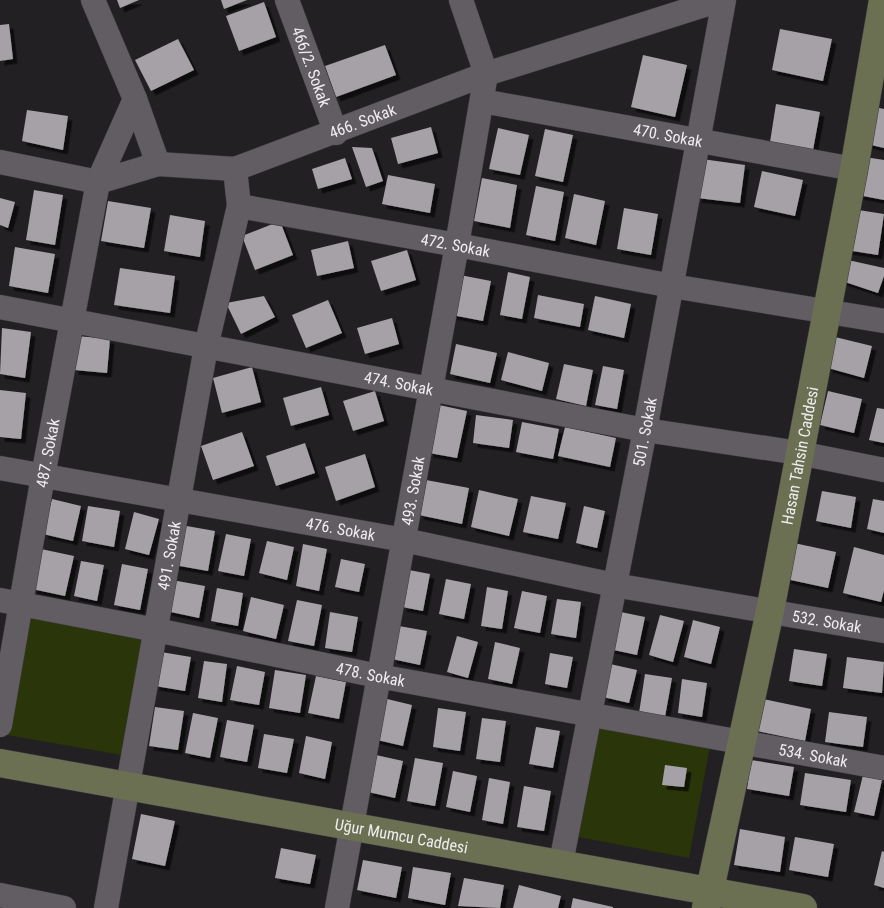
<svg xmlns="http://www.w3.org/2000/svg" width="884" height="908" font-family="'Roboto Condensed',sans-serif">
	<defs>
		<filter id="shadow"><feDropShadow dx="4.5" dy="4.5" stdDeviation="0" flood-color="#0009"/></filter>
	</defs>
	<rect width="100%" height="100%" fill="#232024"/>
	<path fill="#2a3509" d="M29,612L143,632L122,755L7,735Z
		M595,719L711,741L689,858L573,836Z"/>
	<path fill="#a5a1a7" filter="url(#shadow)" d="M117,0H139L120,8Z
		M221,0H247L224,9Z
		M264,2L276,37L239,51L226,16Z
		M9,24L13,59L0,61V25Z
		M780,29L832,39L823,81L772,70Z
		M178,39L194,70L151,91L135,60Z
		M385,45L396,75L336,97L325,66Z
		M643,55L687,65L675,117L631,107Z
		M776,104L820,112L813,150L770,142Z
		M874,107L884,109V148L867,144Z
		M27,110L68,116L63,150L22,141Z
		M431,127L438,153L398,164L391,138Z
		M498,128L529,135L520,175L489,169Z
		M545,129L573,135L563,182L535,176Z
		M352,147L372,148L383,181L366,187Z
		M865,157L884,160V200L858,195Z
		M345,158L352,179L318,189L312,169Z
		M702,159L745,165L740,203L697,198Z
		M762,171L803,180L795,216L754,207Z
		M388,175L435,184L430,213L382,204Z
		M482,178L517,185L510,228L474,221Z
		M536,186L564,192L555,241L526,235Z
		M34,190L63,195L55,245L26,240Z
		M574,194L605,201L596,245L565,238Z
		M0,198L15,202L8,228L0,225Z
		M108,201L151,208L144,248L101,241Z
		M624,208L658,214L651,255L617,249Z
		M852,209L884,214L878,255L846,250Z
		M170,215L205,221L200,257L164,251Z
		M280,221L293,255L255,270L242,236Z
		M348,241L354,268L317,276L311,250Z
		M15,247L55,254L48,293L9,286Z
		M407,250L416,280L381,291L371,261Z
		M848,260L884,268V276L878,293L842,281Z
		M120,268L175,276L170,313L114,305Z
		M508,272L530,277L522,319L500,315Z
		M460,275L491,281L483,321L452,315Z
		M538,295L584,304L580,327L534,318Z
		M264,296L275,317L241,334L226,303Z
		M595,296L631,304L624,338L588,330Z
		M328,300L342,333L306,348L292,315Z
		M392,318L399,344L365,354L357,328Z
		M2,328L31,332L25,378L0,374Z
		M77,336L110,339L107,373L74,370Z
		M835,337L872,346L864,378L828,368Z
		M456,344L497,353L490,383L450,374Z
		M508,352L549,363L542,391L501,380Z
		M564,364L593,370L586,406L556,399Z
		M603,366L624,370L617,409L595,405Z
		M252,367L261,402L222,413L213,378Z
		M321,387L329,415L291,426L283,398Z
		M0,390L26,393L21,439L0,437Z
		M375,391L384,421L353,431L343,401Z
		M828,391L862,399L854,433L820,425Z
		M439,405L467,411L457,458L429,453Z
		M877,408L884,409V443L869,440Z
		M476,415L513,420L509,448L473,443Z
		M522,422L559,429L553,459L516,452Z
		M565,427L616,438L610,467L558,456Z
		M242,432L254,466L213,480L201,446Z
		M305,443L315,473L276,486L266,456Z
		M365,454L375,487L336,501L325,467Z
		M426,480L469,488L462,524L419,515Z
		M479,490L518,499L509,536L471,527Z
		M822,491L856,497L851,528L816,521Z
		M531,496L566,503L558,539L523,532Z
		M52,499L81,506L73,541L43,534Z
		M873,499L884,501V533L867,529Z
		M88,506L120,511L114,547L82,541Z
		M584,506L605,511L597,548L576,543Z
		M134,512L159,519L149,555L125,549Z
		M181,525L215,531L208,571L174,565Z
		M226,534L251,539L244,576L218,571Z
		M267,541L294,547L287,580L259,573Z
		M794,543L836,552L828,588L786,579Z
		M303,544L327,549L319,591L296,586Z
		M854,547L884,555V590L881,602L843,593Z
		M41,549L74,556L65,596L32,589Z
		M341,559L365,564L359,592L335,587Z
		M81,561L104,565L97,601L74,596Z
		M122,564L148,569L140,610L114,605Z
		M409,570L430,574L423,611L402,607Z
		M446,579L471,584L464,619L439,614Z
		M172,580L205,586L199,618L166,611Z
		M487,587L508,591L502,629L481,626Z
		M217,588L243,593L238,626L211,621Z
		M522,591L547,596L540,633L514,628Z
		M251,597L284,605L276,639L243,631Z
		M557,599L581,602L576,638L551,634Z
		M297,600L322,605L314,646L288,641Z
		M616,611L645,617L637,655L609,649Z
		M330,612L358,617L352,652L325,648Z
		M660,615L684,621L673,662L649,655Z
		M693,620L720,627L711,664L684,657Z
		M399,626L427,631L420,665L392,659Z
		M457,636L478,642L468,678L447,672Z
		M495,642L520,648L512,684L488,679Z
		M794,649L827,654L822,686L789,681Z
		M161,652L191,657L185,691L155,686Z
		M550,653L573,657L567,688L545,684Z
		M847,657L884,662L882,693L843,688Z
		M204,661L227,664L222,702L198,698Z
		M610,664L637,670L629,703L603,697Z
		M237,666L265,672L259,705L230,700Z
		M275,670L306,675L300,713L269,708Z
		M645,674L672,678L665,717L639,713Z
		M316,676L346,682L339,719L308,713Z
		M682,679L707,683L702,717L678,713Z
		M383,698L412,705L403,746L373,739Z
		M763,699L811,709L805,741L757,731Z
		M155,707L184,711L178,750L149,746Z
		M438,708L466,712L460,751L433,747Z
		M829,712L867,717L863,747L825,742Z
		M193,713L218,718L210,758L185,753Z
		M482,718L506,721L500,762L476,759Z
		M227,720L254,725L247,762L220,757Z
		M536,727L560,731L553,768L529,764Z
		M264,734L294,739L287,773L258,768Z
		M306,736L332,742L325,779L299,773Z
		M376,755L403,761L395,798L368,792Z
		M415,758L443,763L435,806L407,801Z
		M751,760L794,767L789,796L747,789Z
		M665,765L687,768L684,787L662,785Z
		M453,771L477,776L470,812L446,807Z
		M805,773L851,780L846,812L800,805Z
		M863,775L882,780L874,816L854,812Z
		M489,778L510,782L503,824L482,820Z
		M524,786L551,791L544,831L517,827Z
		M141,814L175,821L165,866L132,859Z
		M740,829L785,837L780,872L734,865Z
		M795,837L834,844L828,877L789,870Z
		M281,848L316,855L310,884L275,878Z
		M882,851L884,852V888L874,885Z
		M363,860L402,867L396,898L357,890Z
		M413,867L451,873L445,905L408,898Z
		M464,878L504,885L500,908L458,906Z
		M519,885L561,896L558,908H513Z
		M573,898L613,907V908H571Z"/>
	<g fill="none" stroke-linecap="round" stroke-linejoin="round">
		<g stroke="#3e3c40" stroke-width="25">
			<g id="street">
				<path id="s1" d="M287,0L336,133"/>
				<path d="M135,99L158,164"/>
				<path id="s2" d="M482,101L854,169"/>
				<path id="s3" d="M0,162L98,182L158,164L235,169L486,74L720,0"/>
				<path id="s4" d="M239,206L457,245L672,286L884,321"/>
				<path id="s5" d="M0,307L645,430L799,453L884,470"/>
				<path id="s6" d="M0,468L404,540L614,585L884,631"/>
				<path id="s7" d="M0,600L156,630L378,676L884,768"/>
				<path id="s8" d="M0,725L43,476L98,182L135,99L93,0"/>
				<path id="s9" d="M561,863L645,430L724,0"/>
				<path d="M0,895L64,908"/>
				<path id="s10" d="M106,908L206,347L239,206L235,169"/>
				<path id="s11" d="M337,908L457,245L486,74L461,0"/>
			</g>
		</g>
		<g stroke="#3e3c40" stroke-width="29">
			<g id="secondary">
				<path id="s12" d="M0,763L803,908"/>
				<path id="s13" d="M706,908L770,611L854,169L883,0"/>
			</g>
		</g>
		<use href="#street" stroke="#615d63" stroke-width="24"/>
		<use href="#secondary" stroke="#6b7052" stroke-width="28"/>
	</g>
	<g text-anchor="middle" stroke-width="5" stroke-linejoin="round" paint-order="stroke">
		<g font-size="16" fill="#efedf0" stroke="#232024">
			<text dy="6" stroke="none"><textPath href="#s1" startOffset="71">466/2. Sokak</textPath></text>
			<text dy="6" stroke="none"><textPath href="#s3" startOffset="376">466. Sokak</textPath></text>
			<text dy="6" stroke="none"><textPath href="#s2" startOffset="189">470. Sokak</textPath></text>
			<text dy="6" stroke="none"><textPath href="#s4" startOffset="220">472. Sokak</textPath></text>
			<text dy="6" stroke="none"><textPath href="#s5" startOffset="406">474. Sokak</textPath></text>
			<text dy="6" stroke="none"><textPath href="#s9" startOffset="439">501. Sokak</textPath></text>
			<text dy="6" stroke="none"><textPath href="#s8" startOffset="276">487. Sokak</textPath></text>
			<text dy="6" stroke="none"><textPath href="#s13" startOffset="462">Hasan Tahsin Caddesi</textPath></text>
			<text dy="6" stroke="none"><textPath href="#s11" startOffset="424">493. Sokak</textPath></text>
			<text dy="6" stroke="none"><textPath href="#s6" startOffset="346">476. Sokak</textPath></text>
			<text dy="6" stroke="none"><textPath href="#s10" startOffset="358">491. Sokak</textPath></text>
			<text dy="6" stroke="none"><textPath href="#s6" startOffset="841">532. Sokak</textPath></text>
			<text dy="6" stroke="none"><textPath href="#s7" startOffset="378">478. Sokak</textPath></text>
			<text dy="6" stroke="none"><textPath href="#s7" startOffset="828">534. Sokak</textPath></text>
			<text dy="6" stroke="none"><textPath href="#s12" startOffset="408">Uğur Mumcu Caddesi</textPath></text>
		</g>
	</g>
</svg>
